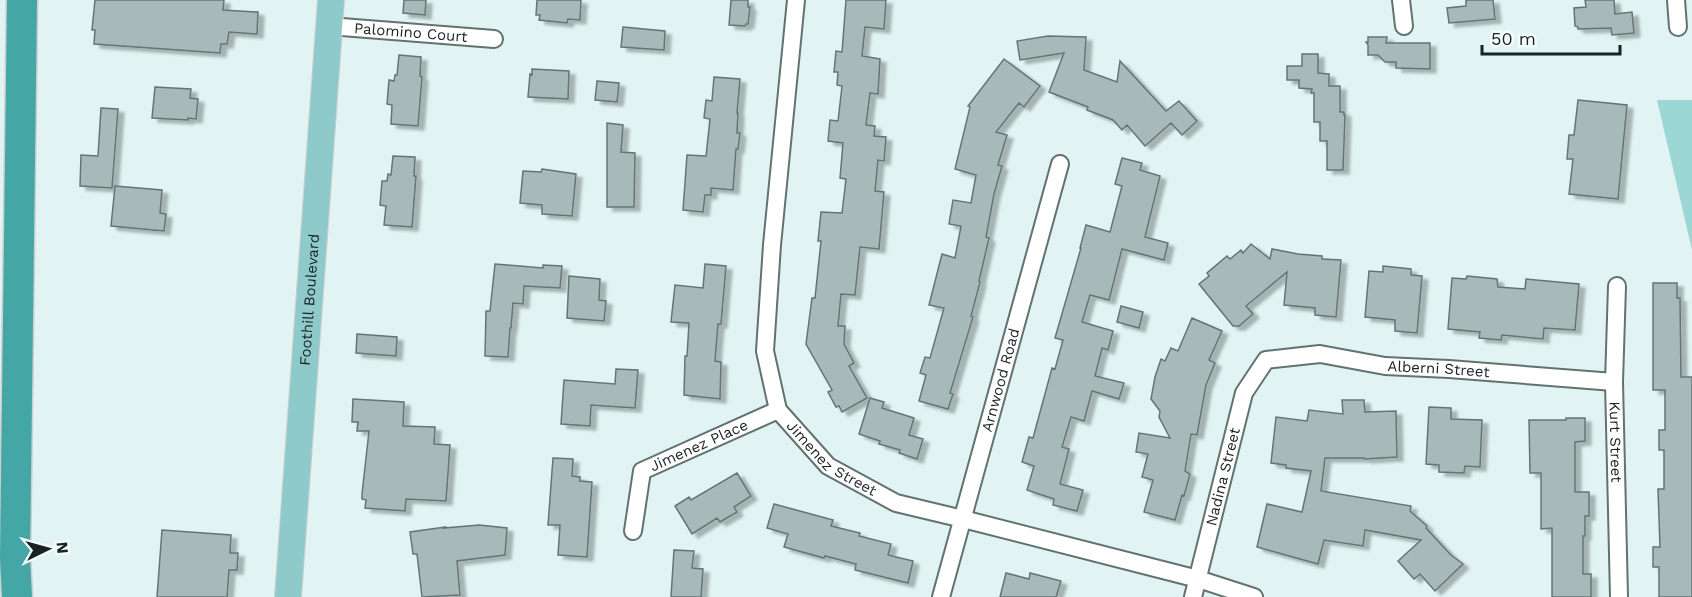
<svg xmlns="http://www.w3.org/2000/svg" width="1692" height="597" font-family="'Work Sans',sans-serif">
	<defs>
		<filter id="shadow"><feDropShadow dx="6" dy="4" stdDeviation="1.5" flood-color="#0004"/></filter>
	</defs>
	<rect width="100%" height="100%" fill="#e1f4f3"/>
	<path fill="#9cd7d6" d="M1657,100H1692V250Z"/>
	<path fill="#a7b9b8" stroke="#657575" stroke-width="1.5" filter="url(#shadow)" d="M95,0H224L223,10L258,12L257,34L229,32L227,44H221L220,53L94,44L95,30H92Z
		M404,0H426L425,15L403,13Z
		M537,0H581L580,20L568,19L567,23L539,20L540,15H536Z
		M731,0H748V7H750L748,24H746L745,26L729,25Z
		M846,0H886L884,29L865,27L862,56L880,59L878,94L870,93L866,125L875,126L874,136L886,137L884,161L878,160L875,191L884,192L879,249L860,247L855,295L841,294L838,326H845L844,344L854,363L849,366L867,398L842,412L839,406L836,407L828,392L832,390L806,344L812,298H815L821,241H818L821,212L842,213L846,179L840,178L843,143L828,141L830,120L838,121L842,86L837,85L838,72H834L836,51L842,52Z
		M1466,0H1493L1495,19L1449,23L1447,8L1466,6Z
		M1585,0H1614L1615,14L1632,12L1634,33L1612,35L1611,28L1578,29V27L1575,26L1574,8L1586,7Z
		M623,27L665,31L664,50L621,47Z
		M1048,36L1086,37L1084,70L1117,82L1120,61L1166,111L1179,101L1197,121L1182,135L1171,123L1145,146L1127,125L1122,130L1113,120L1087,110L1088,107L1049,92L1064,53L1020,60L1017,41Z
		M1368,37H1387L1386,43H1430V69L1396,68V62H1385L1378,55H1368V45L1366,42H1368Z
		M1302,54H1318V73L1329,74V86H1340V112H1344V115H1345L1343,170H1327V141H1320V122H1314V93H1311L1312,89L1299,88V80H1287V66H1302Z
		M399,55L421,57L420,76L422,77L418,126L391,124L392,105L387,104L389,80L394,81L395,75H397Z
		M1004,59L1040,86L1024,107L1019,103L996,132L1007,135L998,165L1002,166L994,194L986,237L989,238L979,281L980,282L971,316L973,317L950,393L953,394L948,409L919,401L926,375L920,373L925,357L930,358L944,308L929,305L942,254L955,258L961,226L949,224L953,200L971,203L976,175L955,169L970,107L968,106Z
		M532,69L569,71L568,99L528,97L530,74L532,75Z
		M714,77L740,79L737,113H738L737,133H740L738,149H736L733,190L711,188V195H705L703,212L683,210L687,155L706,156L710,119L704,118L706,100L712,101Z
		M597,81L619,83L617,102L595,100Z
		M155,87L191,89L190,98L198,99L196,119L188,118V120L152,118Z
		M1578,100L1627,105L1618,199L1569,194L1573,159H1567L1569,135H1574Z
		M101,108L118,109L112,188L80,186L81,155L98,156Z
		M607,123L623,125L621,152L635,153L634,207H607Z
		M393,156L415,157L414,176H416L412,227L384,225L386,206L380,205L382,181H387L388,174L391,175Z
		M1122,158L1142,163L1140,170L1160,176L1145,237L1168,243L1164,260L1122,249L1109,300L1090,295L1082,322L1113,331L1108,350L1102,348L1095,376L1124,383L1119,399L1092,391L1084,421L1071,417L1062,447L1069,449L1060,484L1083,490L1077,511L1053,505L1054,499L1027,490L1034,466L1022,462L1029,437L1033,438L1052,368L1055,369L1063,340L1055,338L1081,248H1080L1086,225L1110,232L1122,186L1115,184Z
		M542,169L576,174L572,216L542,214V205L520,203L523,171L541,172Z
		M115,186L162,190L160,213L166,214L164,231L111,226Z
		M1251,244L1270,259L1272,249L1298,254L1322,256V259L1341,260L1336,317L1315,315V308L1284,305L1287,272L1246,306L1253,314L1239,326H1233L1199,284L1209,276L1207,273L1227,256L1230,259L1241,250L1243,253Z
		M495,264L543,268V265L562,266L560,288L524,286L523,304L513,303L511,328H510L508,357L485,356L486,311H490Z
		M705,264L726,266L721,324H718L715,361L721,362L720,399L684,395L685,356H687L689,323L671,322L675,285L703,288Z
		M1383,266L1411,269V275L1422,276L1417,333L1395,331V320L1365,317L1369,271L1383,272Z
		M569,276L600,279L599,300L606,301L604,321L567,318Z
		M1467,276L1497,279L1498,287L1525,289L1526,279L1579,284L1575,330L1544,328L1543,339L1502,335L1501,340L1479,338L1480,332L1448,329L1452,278L1466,279Z
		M1653,283H1677V298H1680L1681,377H1692V597H1659V567H1653V547H1660L1658,489H1664V450H1659V430H1665V390H1653Z
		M1121,306L1143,312L1139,328L1117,322Z
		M1192,318L1222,331L1209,360L1215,363L1206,385L1197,435L1191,434L1185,471L1190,474L1184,496L1182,495L1175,520L1144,512L1153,480L1142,477L1148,454L1136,452L1139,433L1170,438L1159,417L1160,411L1151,399L1155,377L1161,359L1165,361L1171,348L1178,351Z
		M357,334L397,337L396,356L356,353Z
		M616,369L638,370L635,408L591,405L590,426L561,424L564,380L615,384Z
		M870,398L884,402L882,408L914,418L909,435L923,439L917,459L899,453L900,450L879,444L880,441L859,434Z
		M353,399L404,402L403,426L435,427L434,444L450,445L446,501L406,499L405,511L365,508L366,500L362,499V494L369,431H357L358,422H352Z
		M1342,400H1364L1365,412L1396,411L1397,457L1365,459L1364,458H1325L1321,491L1411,506L1410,511L1427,526L1426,528L1451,555L1463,564L1435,591L1420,574L1414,579L1398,561L1421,540L1365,530L1363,546L1324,540L1318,564L1257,547L1267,504L1302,512L1311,471L1286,468V465L1271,463L1276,417L1307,421L1309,410L1343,414Z
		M1429,407L1451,408V419L1482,420L1480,467L1465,466L1464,473L1439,472V465L1426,464Z
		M1566,418H1585V441L1575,442V492H1589V516H1585V536H1583V574H1591V597H1552V528L1541,529V473H1530L1529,420H1566Z
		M553,458L573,459L572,476L580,477V481L592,482L587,557L558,555L560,525H548Z
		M737,473L751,496L734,507L737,512L720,522L717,518L692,534L675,506L689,497L691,500Z
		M774,504L833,520L831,526L860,533L859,536L891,544L888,555L913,561L908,583L855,570L856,564L825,556L824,558L784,547L788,534L767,528Z
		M479,525L507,528L505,555L457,561L460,595L422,597L417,554H413L410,532L445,527L444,528Z
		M162,530L231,535L230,553H238L237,570H229L227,597H157Z
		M674,550L694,551L692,568L703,569L701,597H671Z
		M1006,573L1029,579L1030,573L1061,581L1056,597H1000Z"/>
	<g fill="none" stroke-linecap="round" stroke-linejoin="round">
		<g stroke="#627271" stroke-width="20">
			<g id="street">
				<path id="s1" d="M796,0L772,245L765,351L778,410L828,466L896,503L963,519L1198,579L1254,597"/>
				<path d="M1401,0L1404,26"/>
				<path d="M1676,0L1678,27"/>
				<path id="s2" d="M329,26L494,39"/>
				<path id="s3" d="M1617,286L1614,382L1619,597"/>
				<path id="s4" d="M633,531L642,471L778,410"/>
				<path id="s5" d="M941,597L1060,164"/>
				<path id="s6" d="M1193,597L1244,393L1266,360L1320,354L1385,366L1449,369L1614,382"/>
			</g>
		</g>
		<g stroke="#cdcece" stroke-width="28">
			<g id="primary">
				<path id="s7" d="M288,597L331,0"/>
			</g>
		</g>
		<g stroke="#cdcece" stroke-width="33">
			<path id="highway" d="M17,597L15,558L22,0"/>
		</g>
		<use href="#street" stroke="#fff" stroke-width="16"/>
		<use href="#primary" stroke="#8fcaca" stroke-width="26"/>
		<use href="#highway" stroke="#44a7a6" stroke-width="30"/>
	</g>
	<g text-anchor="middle" stroke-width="5" stroke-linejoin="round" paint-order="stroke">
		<g font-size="15" fill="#1b2222" stroke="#f7fefe">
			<text dy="5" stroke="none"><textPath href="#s2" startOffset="82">Palomino Court</textPath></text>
			<text dy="5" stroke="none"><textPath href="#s7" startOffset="298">Foothill Boulevard</textPath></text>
			<text dy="5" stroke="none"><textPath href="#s6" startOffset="424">Alberni Street</textPath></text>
			<text dy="5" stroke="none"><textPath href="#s5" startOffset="225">Arnwood Road</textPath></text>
			<text dy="5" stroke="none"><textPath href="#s3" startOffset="156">Kurt Street</textPath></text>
			<text dy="5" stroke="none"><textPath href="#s4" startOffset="123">Jimenez Place</textPath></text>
			<text dy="5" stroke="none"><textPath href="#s1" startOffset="486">Jimenez Street</textPath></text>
			<text dy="5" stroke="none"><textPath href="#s6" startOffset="124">Nadina Street</textPath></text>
		</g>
	</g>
	<g transform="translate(48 549) rotate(85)" stroke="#f7fefe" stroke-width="4.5" paint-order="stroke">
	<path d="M0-4.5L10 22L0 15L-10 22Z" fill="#1b2222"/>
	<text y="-9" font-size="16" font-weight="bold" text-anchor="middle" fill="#1b2222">N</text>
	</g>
	<path d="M1482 45v9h138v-9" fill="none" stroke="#1b2222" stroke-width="3"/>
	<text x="1491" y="45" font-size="18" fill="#1b2222" stroke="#f7fefe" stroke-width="4.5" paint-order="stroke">50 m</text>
</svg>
